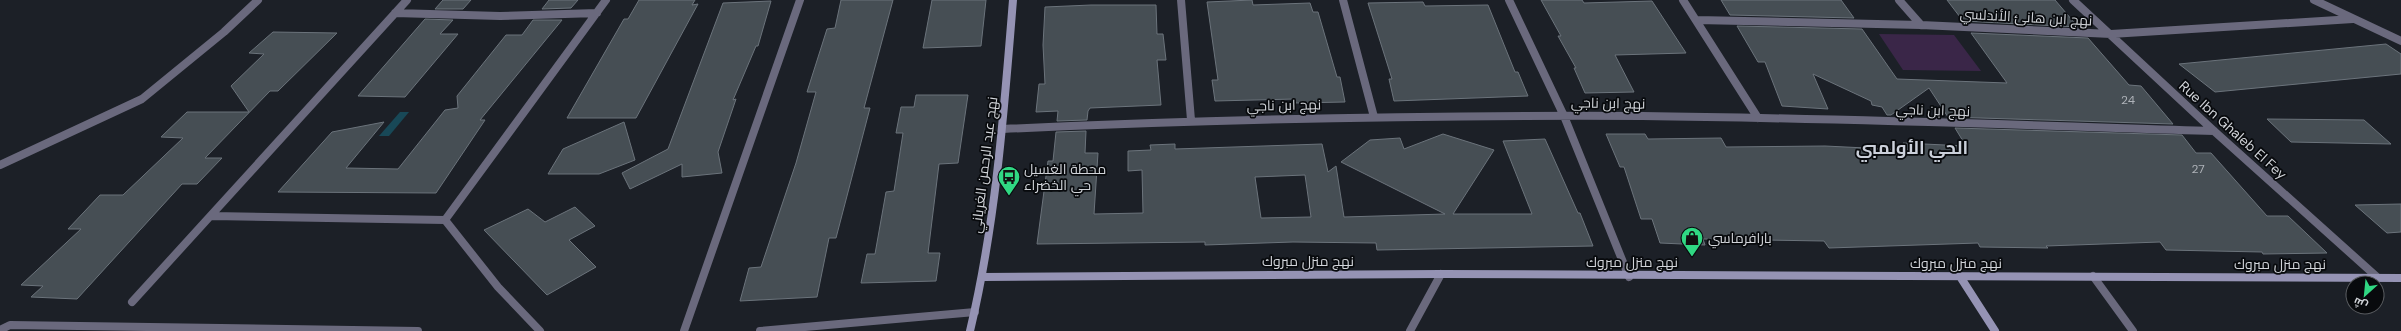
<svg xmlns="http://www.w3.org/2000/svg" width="2401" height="331" font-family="'DM Sans',Cairo,sans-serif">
	<rect width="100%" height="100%" fill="#1c2027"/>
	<path fill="#3a2648" d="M1879,34L1954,35L1981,71L1903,70Z"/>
	<path fill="#184857" d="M400,112H409L389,136H379Z"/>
	<path fill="#464e54" stroke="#6b737b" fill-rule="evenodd" d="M443,0H471L463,9H435Z
		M549,0H578L571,8L542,9Z
		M639,0H695L692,5L698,4L636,118H567L624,19H628Z
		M841,0H893L864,108H870L836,238H829L817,297L740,301L749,268L761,267L796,163L816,92H807L827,29L835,28Z
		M932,0H986L981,46L923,48Z
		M1252,0L1253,5L1310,3L1313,12H1318L1337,77H1340L1345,102L1296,103L1295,99L1215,101L1212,80H1218L1207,2Z
		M1541,0H1582L1584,3L1652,1L1686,53L1615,55L1634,92L1585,93L1574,68H1576L1558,36H1561Z
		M1721,0H1841L1854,18L1730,15Z
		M1947,0H2055L2078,27L1963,21Z
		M771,1L758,46H756L733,100L736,99L718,152L722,173L682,177V164L630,189L622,173L668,149L723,3Z
		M1423,2L1425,6L1488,5L1515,72H1518L1528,96L1394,101L1389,79H1392L1368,3Z
		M1091,5H1156L1157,34H1163L1166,60H1157L1161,105L1090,108L1088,111L1087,120L1057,121L1058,111L1036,112L1039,84H1045L1043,45L1045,7Z
		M425,19L453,20L440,34H458L405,97L358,96Z
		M533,20H562L480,120H485L436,193L278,192L332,132L384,122L346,168L398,169L445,110L458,108L457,96L506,35H522Z
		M1737,26L1862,29L1897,79L2007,83L1971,33L2088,38L2129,85L2141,86L2173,124L1948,117L1929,88L1891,115H1887L1882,107L1872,105L1871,101L1813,74L1828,109L1782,106L1765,62H1758Z
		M273,32L337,33L278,91H270L205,158H222L197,184H182L77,299L31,297L43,286L21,285L81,229H68L100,195H123L183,138L161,137L187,112H249L231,86L264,54L249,53Z
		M2386,44L2401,54V74L2215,92L2179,64Z
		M916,95H968L958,163L939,164L928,253H940L936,281L861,283L867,254H875L886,192L894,191L903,133H896L901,107H914Z
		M2267,119L2364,120L2391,144L2291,142Z
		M624,122L635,160L599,174H548L563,149Z
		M1955,128L2182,135L2196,153H2211L2267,216H2288L2327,253L2263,254L2262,252L2166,250L2160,242L2046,246L2048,248L1980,247L1978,243L1829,248L1824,241L1703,239L1705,245L1660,243L1652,219H1641L1624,167H1620L1606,134H1645L1648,139L1721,138L1726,147L1825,146L1907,150L1903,143L1966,146Z
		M1086,131L1085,153H1098L1094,214L1143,213L1142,170L1128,171V151L1151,150L1150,145L1175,144V149L1322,144L1328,172L1336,166L1344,217L1445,214L1341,162L1370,140L1400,138L1404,149L1443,134L1494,150L1453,214H1532L1503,141L1545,139L1578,213H1580L1593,246L1377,250L1376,243L1293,242L1205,245V242L1037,244L1048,161H1053L1056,132ZM1305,175L1311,217L1261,218L1255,177Z
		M2401,204V232L2387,233L2355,205Z
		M575,207L595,226L569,240L596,267L547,295L484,230L528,209L545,222Z"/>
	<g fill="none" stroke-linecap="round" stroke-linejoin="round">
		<path stroke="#6a697d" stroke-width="8" d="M0,165L142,99L224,32L258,0
			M0,330L10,325L418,331
			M1410,331L1441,274"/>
		<path stroke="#6a697d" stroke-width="8" d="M1181,0L1191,120
			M1343,0L1374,117
			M1509,0L1564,116L1629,277
			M1683,0L1758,118
			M1899,0L1921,25
			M2073,0L2214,131L2377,277
			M2314,0L2401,41
			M395,13L500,16L597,13
			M1697,20L1921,25L2111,34L2353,19
			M1003,129C1216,119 1429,115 1642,116C1833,118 2023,125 2214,131
			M212,216L445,220L498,287L540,331
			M445,220L606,0
			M2093,276L2133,331
			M132,302L407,0
			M684,331L800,0
			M760,331L975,312"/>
		<path stroke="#9593b4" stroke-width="8" d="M983,277L1441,274L2401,278
			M1961,278L1995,331
			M970,331C996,222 1004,111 1013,0"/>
	</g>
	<defs>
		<g id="bus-pin" transform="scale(1.15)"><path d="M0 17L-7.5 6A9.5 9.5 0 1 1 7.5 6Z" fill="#30d883" stroke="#080a0d"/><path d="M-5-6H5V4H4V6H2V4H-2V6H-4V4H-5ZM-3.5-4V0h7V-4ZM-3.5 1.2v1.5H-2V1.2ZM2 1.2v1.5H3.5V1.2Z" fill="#111"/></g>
		<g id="shop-pin" transform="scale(1.15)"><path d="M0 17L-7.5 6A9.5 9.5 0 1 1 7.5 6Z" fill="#30d883" stroke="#080a0d"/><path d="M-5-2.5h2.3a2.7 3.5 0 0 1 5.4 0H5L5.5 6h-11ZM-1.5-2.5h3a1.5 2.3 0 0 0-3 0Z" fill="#111"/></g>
	</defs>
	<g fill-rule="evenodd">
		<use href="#bus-pin" x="1009" y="177"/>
		<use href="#shop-pin" x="1692" y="238"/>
	</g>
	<g text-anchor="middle" stroke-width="3.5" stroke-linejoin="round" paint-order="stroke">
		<g font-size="12" fill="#aeb2b8">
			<text x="2128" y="104">24</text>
			<text x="2198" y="173">27</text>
		</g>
		<g font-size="14" fill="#d1d4d9" stroke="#080a0d">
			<text transform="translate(2026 17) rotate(3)" y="5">نهج ابن هانئ الأندلسي</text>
			<text transform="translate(1608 103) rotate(1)" y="5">نهج ابن ناجي</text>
			<text transform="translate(1284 105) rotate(-1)" y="5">نهج ابن ناجي</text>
			<text transform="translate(1933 110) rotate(2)" y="5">نهج ابن ناجي</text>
			<text transform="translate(2233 130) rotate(42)" y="5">Rue Ibn Ghaleb El Fey</text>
			<text transform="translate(984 165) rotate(-83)" y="5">نهج عبد الرحمن الغرياني</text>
			<text x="1308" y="266">نهج منزل مبروك</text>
			<text x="1632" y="267">نهج منزل مبروك</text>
			<text x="1956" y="268">نهج منزل مبروك</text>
			<text x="2280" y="269">نهج منزل مبروك</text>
		</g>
		<g font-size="14" fill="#d1d4d9" stroke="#080a0d" text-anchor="start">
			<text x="1024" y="174">محطة الغسيل<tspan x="1024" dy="16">حي الخضراء</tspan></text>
			<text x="1708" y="243">بارافرماسي</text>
		</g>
		<g font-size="18" font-weight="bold" fill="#cbd0da" stroke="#080a0d">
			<text x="1912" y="154">الحي الأولمبي</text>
		</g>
	</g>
	<g transform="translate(2365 295) rotate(207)"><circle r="19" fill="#080a0d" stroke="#585b5f"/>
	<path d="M0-3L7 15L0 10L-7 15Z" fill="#30d883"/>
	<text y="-6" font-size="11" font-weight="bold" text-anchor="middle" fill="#d1d4d9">ش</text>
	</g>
</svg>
